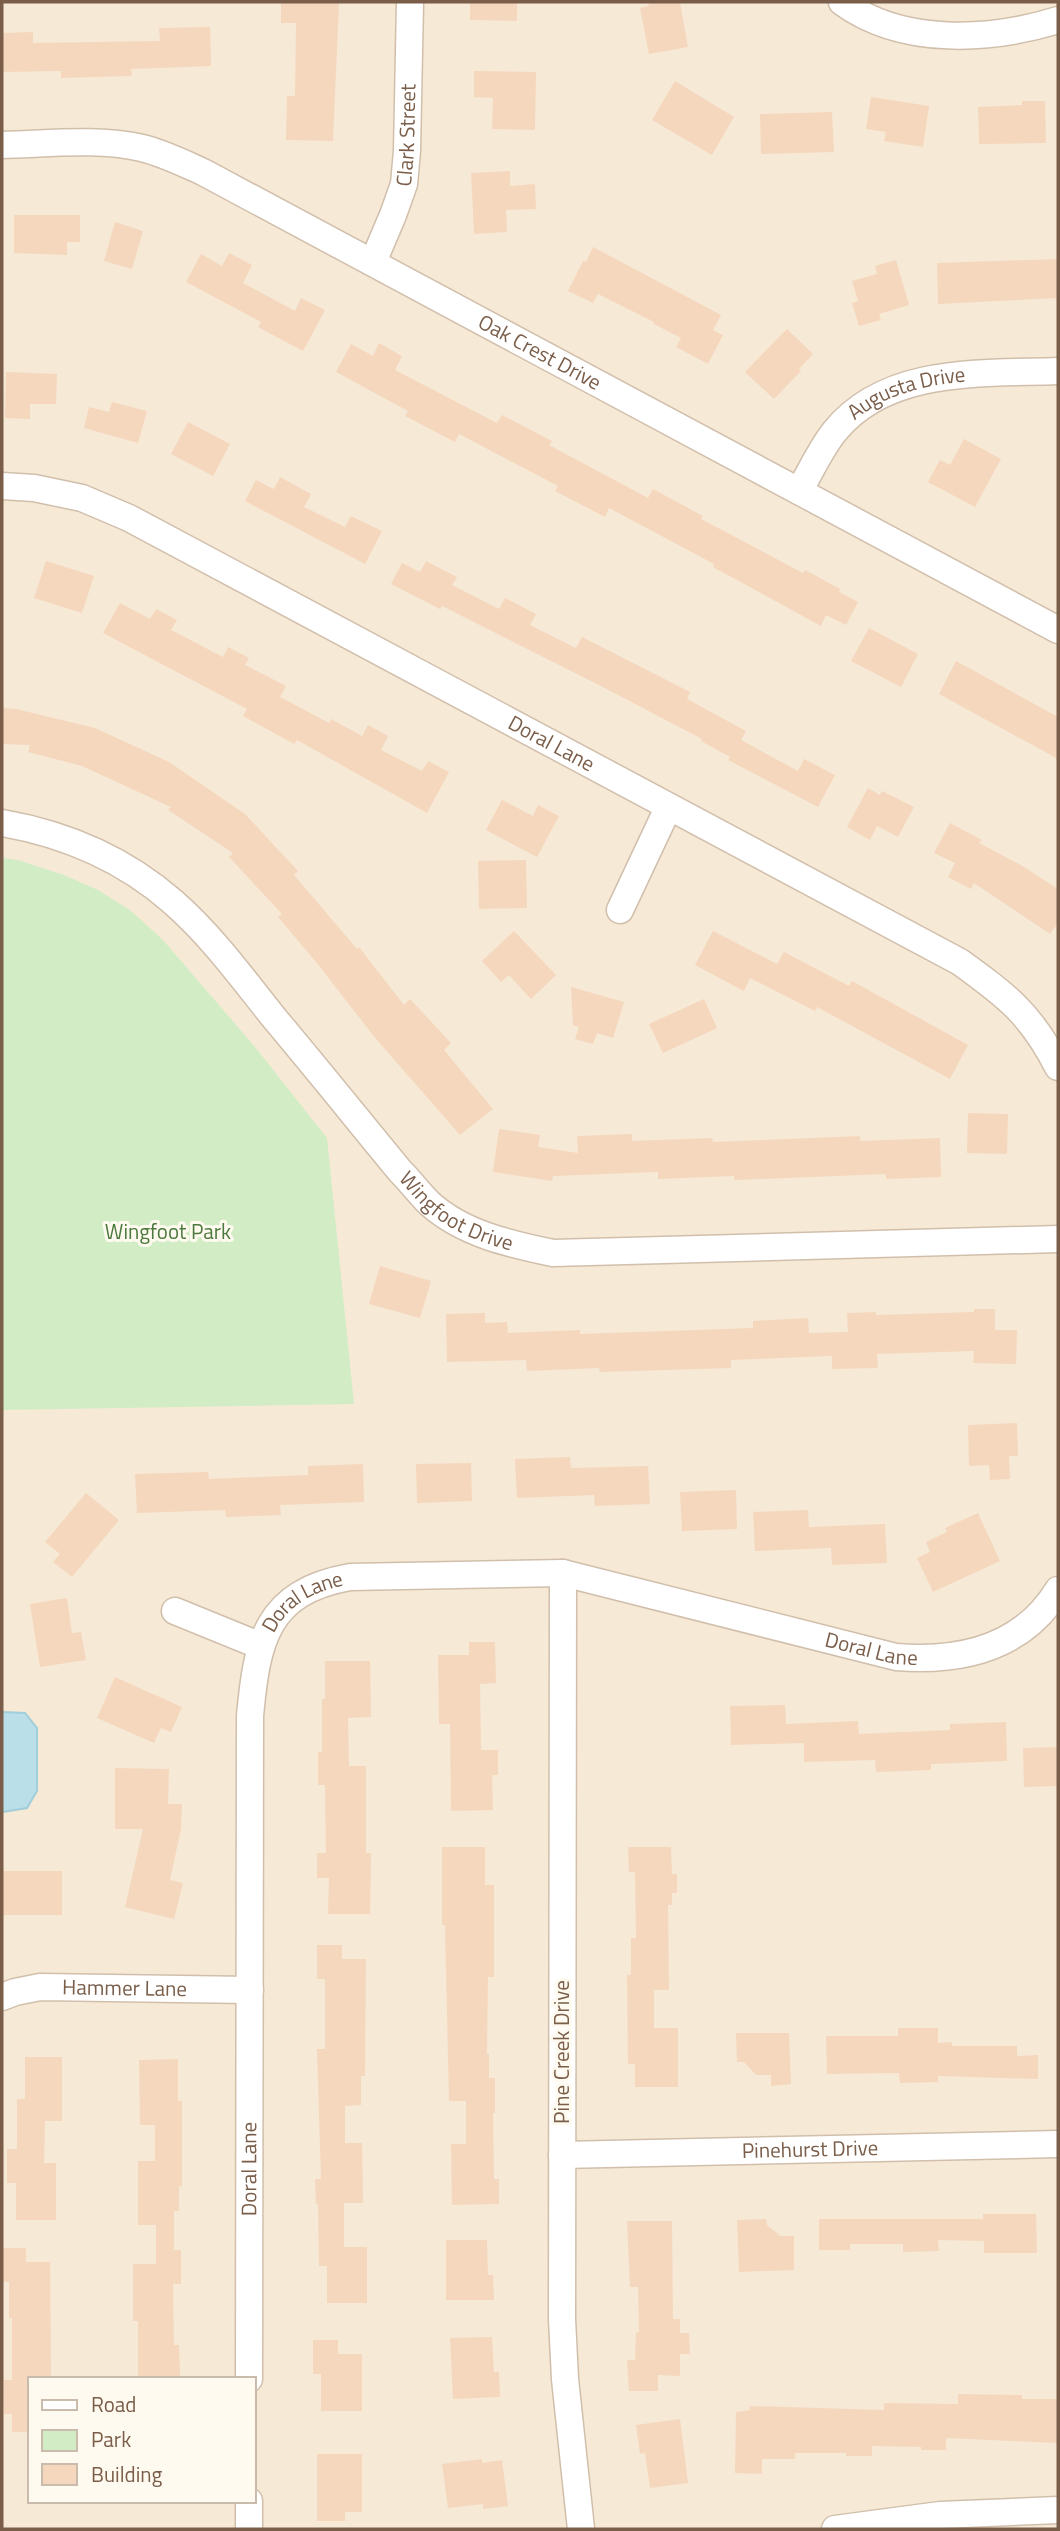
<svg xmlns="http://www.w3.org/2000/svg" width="1060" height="2531" font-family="'Titillium Web',sans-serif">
	<rect width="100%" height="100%" fill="#fdf7e8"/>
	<path fill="#f6e9d6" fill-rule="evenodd" d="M2,2H1058V2529H2ZM30,2379H254V2501H30Z"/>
	<path fill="#d2edc5" d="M2,858L18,860L64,875L98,890L130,910L163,940L255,1047L327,1138L354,1404L2,1410Z"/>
	<path fill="#badfe9" stroke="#a0cedb" stroke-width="2" d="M2,1712L25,1713L37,1728V1791L27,1808L2,1812Z"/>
	<path fill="#f5d7be" d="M281,2H339L333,141L286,140L287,96H295L296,23H281Z
		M470,2H517V21L470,20Z
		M648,2H680L688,47L649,54L640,8L649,6Z
		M210,27L211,66L131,69L132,76L61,78V71L2,72V33L33,32V43L160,41L159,28Z
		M474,71L536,72L535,130L492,129L493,98L474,97Z
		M675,81L734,117L712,155L652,120Z
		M871,97L929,106L923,147L884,141L886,132L866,129Z
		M1022,101H1045L1046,143L979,144L978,107L1022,105Z
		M832,112L834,152L761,154L760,114Z
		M510,171V186L535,184L536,209L506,210L507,232L474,234L471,173Z
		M14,215H80V242H67V255L14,253Z
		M115,222L143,231L132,269L104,261Z
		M593,247L721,315L713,330L723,335L708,364L676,347L681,338L654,324V322L598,294L593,303L568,291L583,261L586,262Z
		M229,253L252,265L243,283L295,311L301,298L325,310L303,351L258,327L261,322L186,282L201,254L222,266Z
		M1058,259V298L938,304L937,263Z
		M896,260L909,305L879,314L881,320L859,326L852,303L858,301L852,281L877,274L875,266Z
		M787,329L813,354L799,369L801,371L774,399L745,372Z
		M379,343L402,356L395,370L497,423L502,415L552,441L549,445L648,498L653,489L703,516L701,519L803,573L805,570L840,589L839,592L858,602L846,625L826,615L821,626L713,567L714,564L609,508L605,517L555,491L558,486L459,434L455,442L405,416L408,411L336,372L351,344L373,356Z
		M6,372L57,374L56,404H30V419L5,418Z
		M112,402L147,411L138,443L84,428L89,407L109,412Z
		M188,422L230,444L213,476L171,454Z
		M964,439L1001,459L975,507L928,482L940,460L950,465Z
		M280,477L311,494L304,507L345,527L351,516L382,531L365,564L245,501L256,480L274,489Z
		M46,561L94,576L82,613L34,598Z
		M426,561L457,577L452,585L499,609L505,598L536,614L530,625L576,648L582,637L690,692L687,699L746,731L741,740L798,771L804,759L835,775L818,807L728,760L730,757L701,741L702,739L597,684L442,606L440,609L391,584L402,563L420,572Z
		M120,603L150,619L156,609L177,620L171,630L223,657L228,647L249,658L245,665L286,686L280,697L329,723L331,719L362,736L368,725L388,736L381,750L422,771L428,761L449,772L427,813L297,740L294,744L243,716L247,709L103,633Z
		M869,628L918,654L901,687L851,661Z
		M956,661L1058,717V759L939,694Z
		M2,708L16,709L95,728L169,762L245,814L298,871L294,875L357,949L359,947L404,1005L410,999L451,1043L444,1050L493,1109L460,1135L376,1039L316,962L278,917L282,914L229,857L233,853L168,810L171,807L82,766L28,752L30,745L2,744Z
		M868,788L880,795L882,791L914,807L898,837L877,826L870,840L847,827Z
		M502,800L533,816L538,805L559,816L537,857L486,830Z
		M950,823L982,840L979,843L1021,865L1058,889V923L1050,934L974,883L971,889L948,877L955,863L934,853Z
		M526,860L527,908L479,909L478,861Z
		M514,931L556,975L531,999L509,975L501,982L482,961Z
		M713,931L777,964L784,952L849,986L852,981L968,1045L950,1079L817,1007L815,1011L750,978L744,991L695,965Z
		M571,987L624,1002L613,1038L597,1033L593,1044L575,1039L579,1027L573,1025Z
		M704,999L717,1028L663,1053L649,1024Z
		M968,1113L1008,1114L1007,1154L967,1153Z
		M499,1129L540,1135L538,1147L578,1153L577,1136L632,1134V1141L712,1138L713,1142L860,1136V1141L940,1138L941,1177L886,1179V1174L734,1180V1176L658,1179V1172L553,1176L552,1181L493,1172Z
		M380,1266L431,1281L420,1318L369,1304Z
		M974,1309H995V1330H1017L1016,1364L973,1363L974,1351L877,1354L878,1368L832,1369V1356L731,1360V1368L600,1372L599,1368L527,1371L526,1360L447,1362L446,1314L485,1313V1323L507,1322L508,1333L580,1330V1334L753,1328V1321L808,1318L809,1333L848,1332L847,1313L876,1312V1315L974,1312Z
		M1017,1423L1018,1456H1009L1010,1479L990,1480L989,1465L969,1466L968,1425Z
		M570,1457L571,1468L648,1466L650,1504L595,1506L594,1495L517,1498L515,1459Z
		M471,1463L472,1501L417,1503L416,1464Z
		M363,1464L364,1502L280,1505L281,1515L226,1517L225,1510L137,1513L135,1474L208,1472L209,1479L308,1475V1466Z
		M736,1490L737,1529L682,1531L680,1492Z
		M86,1493L119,1520L72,1577L53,1562L60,1554L45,1542Z
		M808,1510L809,1527L885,1524L887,1563L832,1565L831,1548L755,1551L753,1512Z
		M978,1513L1000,1561L933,1592L917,1558L930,1552L926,1542L947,1532L945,1528Z
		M67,1598L72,1633L81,1632L86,1660L40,1667L30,1604Z
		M469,1642H495L496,1683L480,1684L481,1750H498V1775H492L493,1810L451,1811L450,1724H439L438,1655H469Z
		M325,1661H370L371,1717L348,1718L349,1766H366V1853H371L370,1914H328L329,1878H317V1853H326L325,1785H318V1752H322V1699H325Z
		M115,1677L182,1707L171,1732L161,1728L154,1743L97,1718Z
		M785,1705L786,1724L858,1721L859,1734L950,1730V1724L1006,1722L1007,1761L931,1764V1770L876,1772L875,1760L804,1762V1743L731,1745L730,1706Z
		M1058,1747V1786L1024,1787L1023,1748Z
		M115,1768L169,1769L168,1804H182L181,1829L170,1880L183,1883L174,1919L125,1907L143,1829H115Z
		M442,1847H485V1885H494V1977H488L487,2054H489V2078H495V2113H493L494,2179H499V2204L452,2205L451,2144H466V2101H449L445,1925H442Z
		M628,1847H671L672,1874H677V1893H672V1905H668L669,1990H654V2028H678V2087H635V2064H628L627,1975H631V1938H636L635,1872H629Z
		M2,1871H62V1915H2Z
		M317,1945H342V1959H366L365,2076H361V2105L345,2106V2143H362L363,2203H344V2247H367V2303H327V2266H319L318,2204H316L315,2179H321L317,2049H325V1979H317Z
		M898,2028H938V2043L952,2042V2046H1017V2056L1038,2055V2079L938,2076V2082L900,2083L899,2073L827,2074L826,2036H898Z
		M736,2033H789L791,2084L771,2086V2075H756L744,2062H737Z
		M25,2057H62V2121H45L44,2163H56V2220H16V2183H7V2149H17V2099H25Z
		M178,2059V2101H182V2186H179V2211H174V2250H181V2284H173L174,2345H179L180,2374L179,2379H138V2321H133V2264H156V2225H138V2161H155V2125H140L139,2060Z
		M983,2214H1036L1037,2253H984V2241L938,2240L939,2251L903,2252V2244H850V2250H819V2219H983Z
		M766,2219L767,2225L780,2236H794V2270L739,2272L737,2220Z
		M627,2221H672L673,2319H680V2333H689L690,2354H680V2376L658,2375V2391H629L627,2360H635L636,2333L639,2332L638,2287H630Z
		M446,2240H487L488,2275H493L494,2300H446Z
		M2,2248H26V2262H50L51,2379H30V2432H12V2414H4V2380H12V2318H9V2282H2Z
		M492,2337L494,2372H499L500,2397L453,2399L450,2338Z
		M313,2340H338V2354H362V2411H321V2374H313Z
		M958,2394L1022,2395V2399H1058V2443L946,2438V2450H921V2447L872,2446V2456H846V2453H795V2459H762V2474L735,2473L736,2412L750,2410V2406L884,2410V2403L958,2404Z
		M680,2419L688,2483L650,2488L645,2453L640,2454L636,2425Z
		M317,2454H362V2512H345V2521H317Z
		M482,2459V2463L502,2460L508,2506L483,2509V2504L448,2508L442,2464Z"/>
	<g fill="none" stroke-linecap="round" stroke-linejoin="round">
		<g stroke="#d1bfac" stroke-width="29">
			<g id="minor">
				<path d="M842,2C902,46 990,41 1058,20"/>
				<path id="s1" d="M2,145C47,144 98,138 142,148C163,153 183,163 203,172L1058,630"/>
				<path id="s2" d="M373,262L393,215L404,184L407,151L410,2"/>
				<path id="s3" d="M2,486L34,488L82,498L129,518L960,962C1007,996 1031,1014 1058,1067"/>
				<path id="s4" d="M799,491C811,471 821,448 835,431C888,366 984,374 1058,371"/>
				<path id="s5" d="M2,823C65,834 124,859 173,902C212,936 243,979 275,1019C317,1069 358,1120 400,1171C410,1181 419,1193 429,1203C463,1234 510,1244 553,1253L1058,1239"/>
				<path d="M620,910L668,808"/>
				<path d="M563,1573L562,2319L565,2379L581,2529"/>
				<path d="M175,1611L261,1646"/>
				<path id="s6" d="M2,1997L15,1992L40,1987L250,1990"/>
				<path id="s7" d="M562,2155L1058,2144"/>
				<path id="s8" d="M249,2379L250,1716C257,1641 266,1592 350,1577L563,1573L896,1657C959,1662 1022,1649 1058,1590"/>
				<path d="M249,2529V2501"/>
				<path d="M835,2529L940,2515L1058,2510"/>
			</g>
		</g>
		<use href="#minor" stroke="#fff" stroke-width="26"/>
	</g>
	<g text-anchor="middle" stroke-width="6" stroke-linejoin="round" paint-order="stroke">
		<g font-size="21" fill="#7a5e4a" stroke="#fffaef">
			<text dy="7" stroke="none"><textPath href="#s2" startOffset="133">Clark Street</textPath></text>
			<text dy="7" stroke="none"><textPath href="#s1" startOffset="588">Oak Crest Drive</textPath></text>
			<text dy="7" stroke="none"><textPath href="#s4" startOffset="154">Augusta Drive</textPath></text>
			<text dy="7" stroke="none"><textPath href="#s3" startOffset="611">Doral Lane</textPath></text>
			<text dy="7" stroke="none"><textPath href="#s5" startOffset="614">Wingfoot Drive</textPath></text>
			<text dy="7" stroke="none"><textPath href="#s8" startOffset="798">Doral Lane</textPath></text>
			<text dy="7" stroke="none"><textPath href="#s8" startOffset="1384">Doral Lane</textPath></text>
			<text dy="7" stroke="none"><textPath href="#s6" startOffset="124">Hammer Lane</textPath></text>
			<text transform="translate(562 2052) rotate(-90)" y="7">Pine Creek Drive</text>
			<text dy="7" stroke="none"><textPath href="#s7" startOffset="248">Pinehurst Drive</textPath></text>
			<text dy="7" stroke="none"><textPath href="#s8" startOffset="210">Doral Lane</textPath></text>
		</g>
		<g font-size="21" fill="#4c7a3e" stroke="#fffaef">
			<text x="168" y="1239">Wingfoot Park</text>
		</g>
	</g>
	<rect width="1060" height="2531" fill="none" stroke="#7a5e4a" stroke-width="7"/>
	<rect x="28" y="2377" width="228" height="126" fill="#fffaef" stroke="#cabcad" stroke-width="2"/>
	<rect x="42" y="2400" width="35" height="10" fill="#ffffff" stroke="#cabcad" stroke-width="2"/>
	<text x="91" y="2412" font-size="21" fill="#7a5e4a">Road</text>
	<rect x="42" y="2430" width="35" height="21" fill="#d2edc5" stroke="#cabcad" stroke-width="2"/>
	<text x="91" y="2447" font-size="21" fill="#7a5e4a">Park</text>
	<rect x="42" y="2464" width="35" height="21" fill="#f5d7be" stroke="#cabcad" stroke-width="2"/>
	<text x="91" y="2482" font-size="21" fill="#7a5e4a">Building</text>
</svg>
